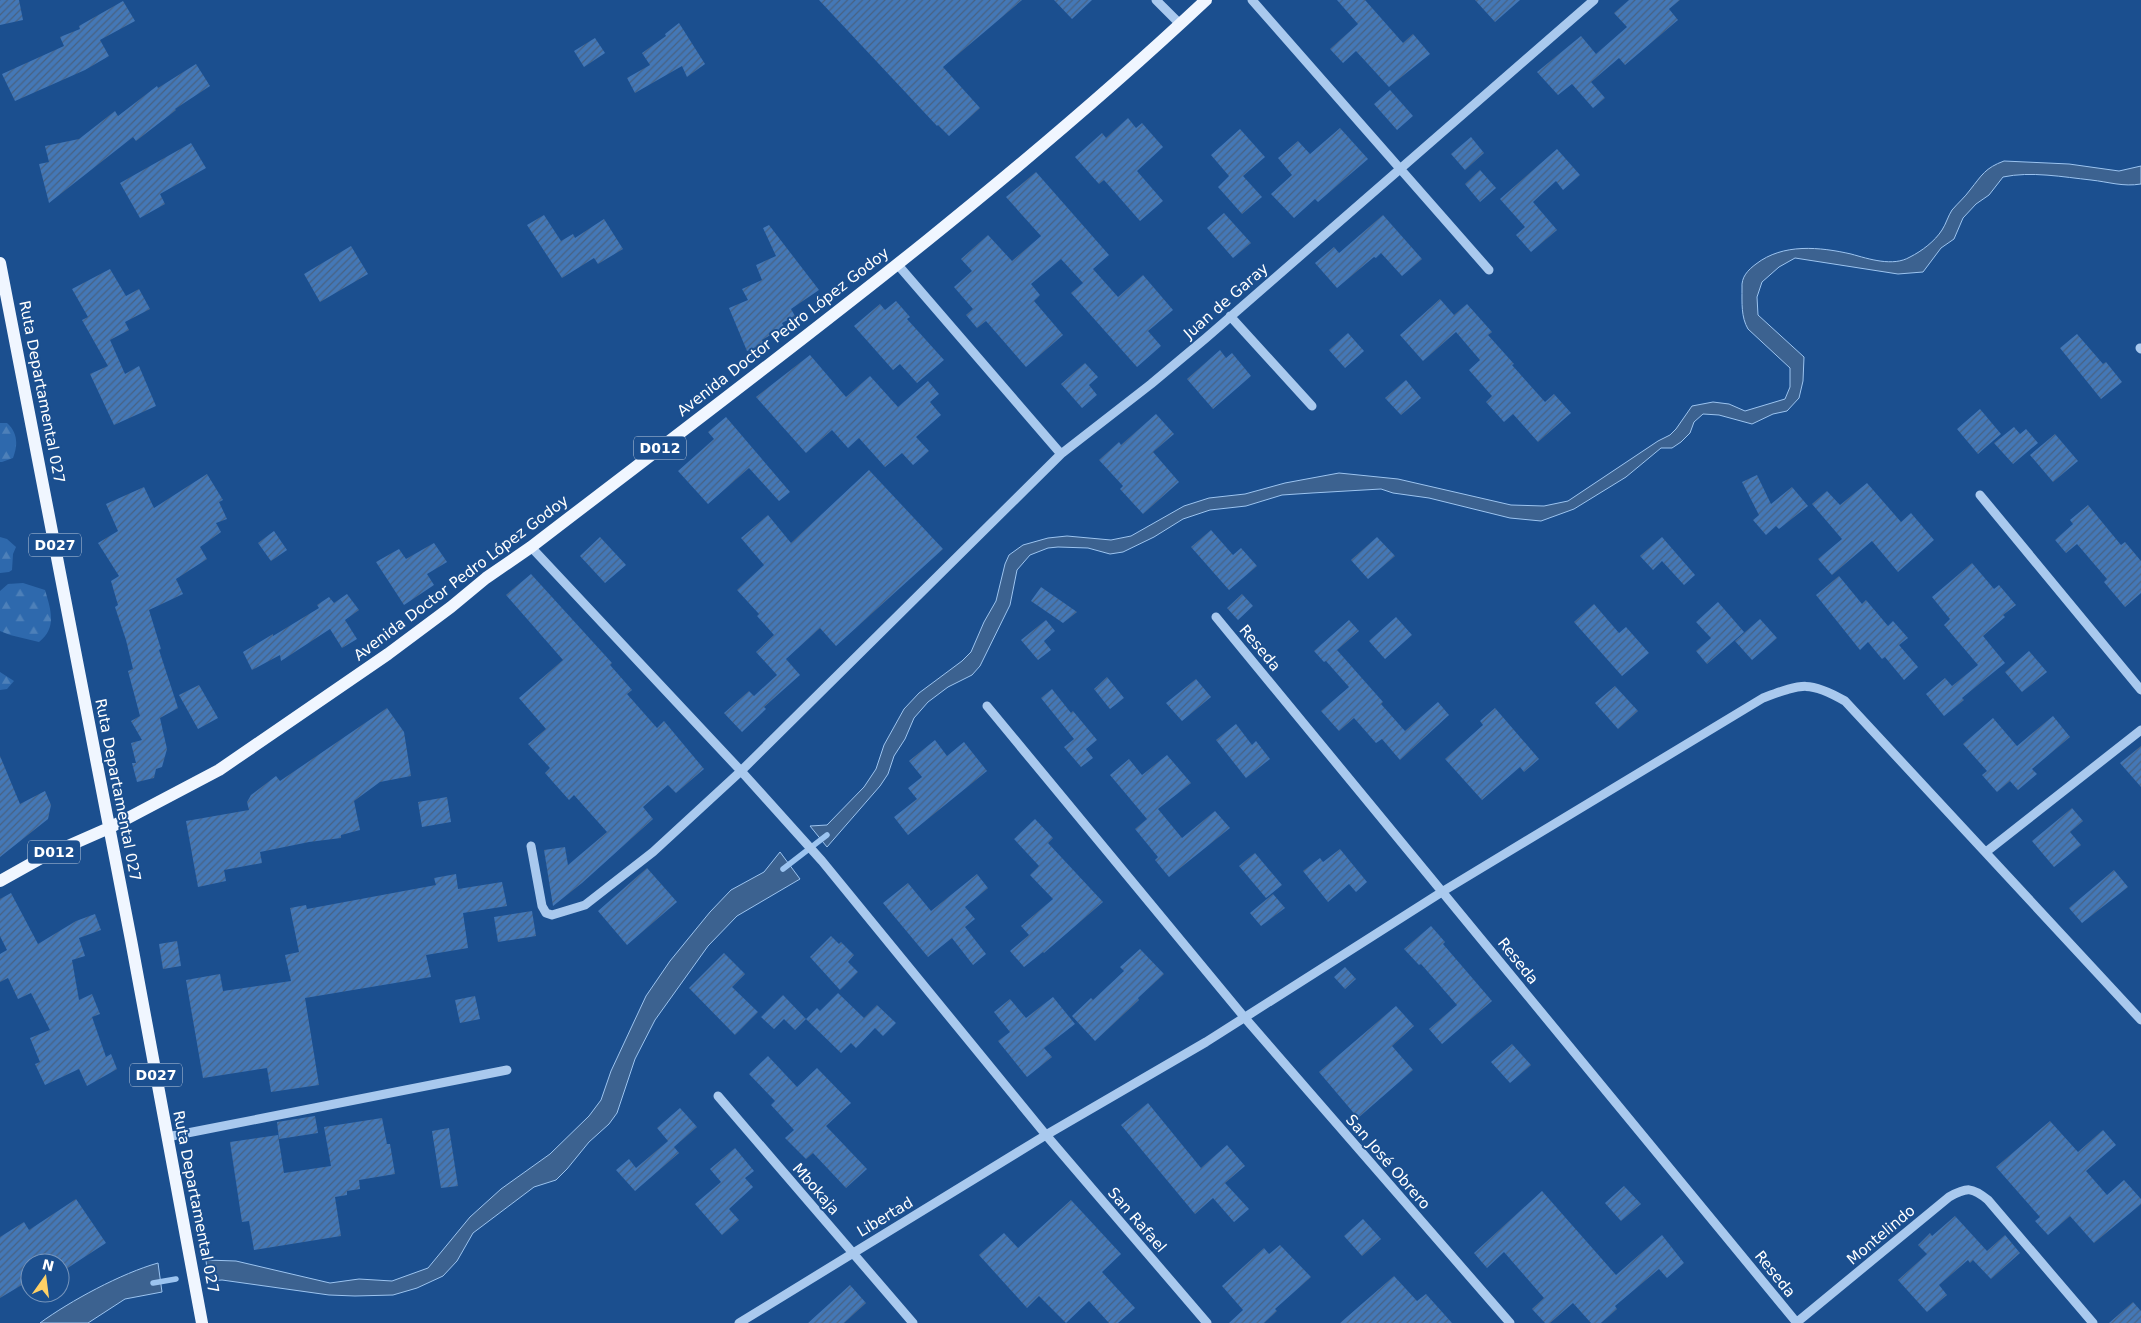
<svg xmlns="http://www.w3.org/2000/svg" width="2141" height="1323" font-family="'DejaVu Sans',sans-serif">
	<defs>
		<pattern id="forest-firs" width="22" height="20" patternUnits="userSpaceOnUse" patternTransform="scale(1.25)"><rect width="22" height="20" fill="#2e69ad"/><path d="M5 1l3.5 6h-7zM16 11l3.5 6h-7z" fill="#4d80b9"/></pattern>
		<pattern id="building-hatch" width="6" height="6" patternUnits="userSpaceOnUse" patternTransform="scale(1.25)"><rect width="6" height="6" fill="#4478b7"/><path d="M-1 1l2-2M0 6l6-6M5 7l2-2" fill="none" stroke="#486282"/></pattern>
	</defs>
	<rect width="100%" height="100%" fill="#1b4f8f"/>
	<path fill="url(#forest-firs)" d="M0,423H7C18,433 18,445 13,458L2,462H0Z
		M0,537L7,539L16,547L13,554L12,570L9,572L0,573Z
		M23,583L45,590C51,610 57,628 39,642L10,635L0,631V591L8,584Z
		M0,672L14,681L7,689L0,690Z"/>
	<path fill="#3c6290" stroke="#9cc4f0" d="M2004,161L2069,164L2119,171L2141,166V184C2123,187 2109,182 2091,180C2063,177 2031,171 2003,177L1989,195L1976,204L1963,218L1954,239L1941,248L1923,272L1898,274L1795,258L1779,267L1762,282L1757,297L1758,315L1804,357L1803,381L1799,398L1787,411L1773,414L1752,424L1719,415L1703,414L1694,422L1690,433L1681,442L1672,448H1661L1626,477L1574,509L1541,521L1510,518L1429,498L1393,493L1381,489L1312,493L1282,495L1246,506L1210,510L1183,519L1154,537L1123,552L1110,554L1088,548L1058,547L1048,548L1030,555L1017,570L1010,605L980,666L972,675L948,687L928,702L914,718L905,739L894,756L888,774L880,786L827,847L810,826L827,825L864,787L876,769L884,745L904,709L919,693L962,661L971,652L984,622L996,601L1005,564L1009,555L1023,545L1048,538L1067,536L1111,540L1131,536L1184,506L1209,498L1245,494L1285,483L1339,473L1398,479L1511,505L1544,506L1568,501L1658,441L1670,435L1676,429L1692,406L1713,402L1729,404L1745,411L1785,399L1790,387V368L1748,329C1741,317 1742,303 1742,288C1741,277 1748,270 1756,264C1783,243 1820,247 1851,254C1869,259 1893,267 1910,257C1922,251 1935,241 1942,230C1946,224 1948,216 1952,210C1958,203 1965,197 1970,190C1982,175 1985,168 2004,161Z
		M780,852L800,879L737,916L708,946L655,1020L635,1059L617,1113L609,1124L589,1142L567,1169L556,1180L534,1187L473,1233L457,1261L443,1276L417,1288L393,1295L355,1296L329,1295L222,1280L208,1281L206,1260L236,1261L330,1283L359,1279L392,1281L428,1268L470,1217L501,1189L550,1154L589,1116L601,1100L611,1071L646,996L670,961L710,912L731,890L764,872Z
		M158,1263L162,1292L125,1299L88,1323H40C70,1301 122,1273 158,1263Z"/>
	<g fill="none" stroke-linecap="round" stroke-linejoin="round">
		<path stroke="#9cc4f0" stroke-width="5.5" d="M783,869L827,835
			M153,1283L176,1279"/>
	</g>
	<path fill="url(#building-hatch)" d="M0,0H19L23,20L0,25Z
		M819,0H1022L943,67L980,108L949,136L938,125L937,126Z
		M1054,0H1092L1072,19Z
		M1337,0H1365L1403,43L1413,34L1430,54L1389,87L1356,51L1343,63L1330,49L1358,24Z
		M1475,0H1520L1495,22Z
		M1629,0H1680L1669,9L1678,20L1625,65L1619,58L1591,82L1605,98L1593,108L1572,84L1558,95L1537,72L1581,36L1596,54L1627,27L1614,13Z
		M123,1L135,21L100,40L109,56L85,70L15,101L2,74L64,46L60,37L80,29L79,26Z
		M679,23L705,64L687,77L682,66L635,93L627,78L650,65L642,53L666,36L665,34Z
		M595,38L605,53L584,67L574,51Z
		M196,64L210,86L175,109L176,110L136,141L133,137L49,203L39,164L49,162L45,146L79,139L115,111L118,116L157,86L158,88Z
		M1390,90L1413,116L1397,130L1374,104Z
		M1128,118L1136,128L1142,123L1163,147L1137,171L1163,201L1140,221L1104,180L1099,184L1075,157L1102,133L1106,138Z
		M1340,128L1368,159L1318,202L1315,199L1294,218L1271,194L1292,175L1278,158L1298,141L1310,154Z
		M1240,129L1265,157L1243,176L1262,197L1242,214L1218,187L1229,176L1211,155Z
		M1471,137L1484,153L1465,170L1451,154Z
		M191,143L206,168L160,194L165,204L140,218L120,183Z
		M1557,149L1580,175L1563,190L1556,181L1533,202L1557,230L1531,252L1516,235L1525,227L1500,199Z
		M1480,170L1496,188L1480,202L1465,184Z
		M1036,172L1109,255L1093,269L1118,297L1143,275L1173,310L1148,331L1161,346L1137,367L1071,293L1083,283L1061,259L1031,284L1040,295L1034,301L1063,335L1026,367L986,321L977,328L966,315L973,309L954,287L972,271L961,259L988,235L1012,261L1041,236L1006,197Z
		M1224,213L1251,243L1233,258L1207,228Z
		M544,215L561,241L573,234L575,238L604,219L623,249L598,264L594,258L562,278L527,225Z
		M1383,215L1422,259L1402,276L1381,253L1376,258L1374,257L1337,288L1315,263L1334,247L1339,253Z
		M769,225L819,290L791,309L795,316L782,323L784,327L762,340L764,344L747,351L729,308L748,300L742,289L762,280L756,265L776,256L763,228Z
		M351,246L368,274L320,302L304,274Z
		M110,269L126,296L139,289L150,309L125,322L129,330L110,340L125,374L139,366L156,406L114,425L90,374L108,366L82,320L88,317L72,289Z
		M1440,299L1454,315L1467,304L1492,332L1488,335L1514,364L1512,365L1545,402L1554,394L1571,413L1538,442L1513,414L1504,422L1486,402L1492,396L1469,370L1480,360L1456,332L1423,361L1400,335Z
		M896,301L910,317L907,319L944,360L917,383L900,364L893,370L854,326L880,304L885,310Z
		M1348,333L1364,351L1345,368L1329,350Z
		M2077,334L2103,364L2106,362L2122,382L2101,399L2060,348Z
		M1220,350L1226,358L1232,353L1251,376L1213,409L1187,379Z
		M810,355L846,397L870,376L898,407L928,381L939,394L930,402L941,415L916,437L929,451L913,465L902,453L885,467L859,438L848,448L832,430L806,453L756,397Z
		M1085,363L1098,377L1089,385L1097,395L1082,408L1061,384Z
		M1406,380L1421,398L1401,415L1385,398Z
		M1980,409L2001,434L1978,454L1957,429Z
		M1156,414L1174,434L1153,452L1179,482L1143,514L1120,489L1123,486L1099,460L1119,442L1121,445Z
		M726,417L790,492L779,501L749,468L708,504L678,471L714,439L708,432Z
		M2014,427L2020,434L2026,429L2038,443L2013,464L1994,443Z
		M2055,434L2078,461L2053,482L2030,455Z
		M869,470L943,549L836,646L820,628L786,659L800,675L764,707L766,709L742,732L724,713L749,691L754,696L777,675L756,652L774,635L757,616L759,614L737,590L764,565L741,538L768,515L791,543Z
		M207,474L223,500L219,502L227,519L216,523L221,532L200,547L207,559L176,579L183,594L149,610L161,649L159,650L178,708L160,718L167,749L162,767L156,769L154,778L137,782L132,763H136L131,743L142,740L131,721L140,716L128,671L133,669L126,640L115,607L118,605L111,581L119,576L98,543L118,531L106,504L144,487L154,508Z
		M1757,475L1771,504L1792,487L1808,506L1779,529L1776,526L1766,535L1753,520L1759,515L1742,482Z
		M1867,483L1901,522L1911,513L1934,540L1898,572L1872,541L1832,575L1818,559L1842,539L1812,504L1827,491L1840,505Z
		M2088,505L2121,545L2125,542L2141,561V593L2125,607L2104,582L2107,579L2077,544L2066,553L2055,540L2073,524L2070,520Z
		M1211,530L1233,555L1241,548L1257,566L1229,590L1191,547Z
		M274,531L287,550L271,561L258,543Z
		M600,537L626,565L605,583L580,556Z
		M1377,537L1395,556L1368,579L1351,560Z
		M1662,537L1695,575L1684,585L1662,561L1653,570L1640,556Z
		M434,543L447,562L427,574L434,585L404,605L376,562L399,549L406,559Z
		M1972,563L1994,589L1999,585L2016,605L2003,615L2005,617L1983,636L2005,663L1962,698L1964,700L1944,716L1926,694L1945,678L1952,686L1978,665L1944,625L1950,619L1932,597Z
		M531,574L612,663L610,665L632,690L627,694L657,728L664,721L704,769L676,793L668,785L643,807L653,819L582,883L553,906L544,850L565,847L568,865L607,832L574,795L569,800L545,773L550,768L528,744L546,729L519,698L563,660L506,595Z
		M1839,576L1862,604L1866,600L1888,626L1893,621L1908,638L1899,645L1918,667L1904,680L1885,657L1882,659L1868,642L1860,650L1816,595Z
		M1041,587L1077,612L1063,623L1031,601Z
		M347,594L359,610L345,620L357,639L342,648L330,629L281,661L280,655L252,670L243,652L273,634V636L319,608L317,605L329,597L334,603Z
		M1242,594L1253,606L1238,620L1227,608Z
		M1718,602L1744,632L1707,664L1696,651L1711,638L1696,622Z
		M1594,604L1619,633L1626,627L1649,653L1622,676L1574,622Z
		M1396,617L1412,635L1385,659L1369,641Z
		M1760,619L1777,638L1752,660L1735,641Z
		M1046,620L1055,631L1044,641L1051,650L1038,660L1021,640Z
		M1349,620L1359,631L1337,650L1383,702L1381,704L1405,731L1438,702L1449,715L1400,760L1382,739L1376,743L1354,718L1339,731L1321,711L1349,687L1326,661L1324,662L1314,651Z
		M2029,651L2047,672L2022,692L2005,672Z
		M1107,677L1124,698L1110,709L1094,689Z
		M1196,679L1211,697L1182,721L1166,703Z
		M199,685L218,718L198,729L179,695Z
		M1615,686L1638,711L1618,729L1595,703Z
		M1052,689L1071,713L1073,711L1097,740L1086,749L1093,758L1081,767L1064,747L1074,739L1041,698Z
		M387,708L404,732L411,776L380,782L354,801L360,830L341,835V838L309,842L260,852L262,863L224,870L226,881L198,887L186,821L249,810L247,802L251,795L276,776L280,781Z
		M1495,708L1539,759L1524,772L1520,767L1482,800L1445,759L1483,725L1480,721Z
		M2053,716L2070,737L2032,769L2037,774L2018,790L2010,781L1997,792L1982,775L1987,771L1963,744L1993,718L2017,746Z
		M1236,724L1252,745L1256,741L1270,759L1246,778L1216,740Z
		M935,740L947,756L964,742L987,771L908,835L894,817L917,799L908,788L922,777L909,761Z
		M2141,746V787L2120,763Z
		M1167,755L1191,783L1158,809L1182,838L1215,811L1230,828L1169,877L1155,860L1158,857L1135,829L1147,819L1110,775L1129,759L1142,775Z
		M0,756L20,804L45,791L51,805L48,819L0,857Z
		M447,797L451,822L422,827L418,802Z
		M2072,808L2083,821L2070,832L2081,845L2054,867L2032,841Z
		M1035,819L1053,838L1048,843L1103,902L1044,953L1043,952L1024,967L1010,951L1029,935L1021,926L1053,899L1030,875L1039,866L1014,839Z
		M1340,849L1367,882L1356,892L1349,884L1328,902L1303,871L1320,858L1323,862Z
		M1255,853L1282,885L1266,898L1239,866Z
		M647,868L677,902L627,945L598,911Z
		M2114,870L2128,887L2082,923L2069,908Z
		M456,874L458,889L502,882L507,906L463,913L468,948L426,955L431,977L305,998L319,1085L271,1092L267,1068L203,1078L186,980L220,974L223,991L291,981L285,955L299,952L290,908L306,905L307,909L436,885L434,878Z
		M977,874L988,888L965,907L975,919L965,927L986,954L973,965L952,938L928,957L883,903L908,883L931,911Z
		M11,893L38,944L76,921L95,914L101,930L79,938L85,956L72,960L79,1000L92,994L100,1014L92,1017L106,1057L111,1054L117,1069L87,1086L79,1069L45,1085L35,1064L40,1062L30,1038L50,1030L31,993L18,999L8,978L0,982V954L7,950L0,936V899Z
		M1273,894L1285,908L1261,926L1250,913Z
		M532,911L536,936L498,942L494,917Z
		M1431,926L1445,942L1443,944L1492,1001L1442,1044L1429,1029L1457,1005L1421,964L1419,965L1404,949Z
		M831,936L839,944L841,942L854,955L848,962L858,972L840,990L810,957Z
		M177,941L181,966L163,969L159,944Z
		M1140,949L1164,974L1138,998L1139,1000L1095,1041L1072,1016L1091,998L1093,1000L1124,971L1120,967Z
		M724,953L745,974L732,987L758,1012L735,1035L689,988Z
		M1345,967L1356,979L1345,989L1334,977Z
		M838,993L864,1018L877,1005L896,1023L883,1036L875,1028L856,1048L851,1043L841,1053L806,1019L817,1008L820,1011Z
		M783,995L806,1019L795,1030L784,1019L774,1029L761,1017Z
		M475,996L480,1019L460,1023L455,1000Z
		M1053,997L1075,1024L1044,1048L1052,1057L1027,1077L998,1041L1010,1032L994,1012L1010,999L1026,1018Z
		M1396,1006L1414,1026L1392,1046L1413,1070L1358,1118L1319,1072Z
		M1512,1044L1531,1065L1510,1083L1491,1062Z
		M768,1056L797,1087L817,1068L851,1103L826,1126L867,1169L846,1188L813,1153L806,1159L785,1138L794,1130L771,1105L775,1101L749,1074Z
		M1148,1103L1201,1168L1227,1145L1245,1166L1225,1183L1249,1209L1234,1222L1213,1198L1195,1214L1121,1125Z
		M680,1108L697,1127L674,1147L679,1153L635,1191L616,1170L629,1159L636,1168L668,1141L657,1128Z
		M315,1116L318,1133L279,1139L277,1122Z
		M382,1118L387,1144H390L395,1174L359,1180L360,1189L347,1191V1195L335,1197L341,1236L254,1250L249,1221L242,1222L230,1142L278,1135L284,1173L331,1166L324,1127Z
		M2050,1121L2078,1152L2103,1130L2116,1145L2086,1171L2107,1195L2124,1180L2141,1199V1204L2094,1243L2070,1216L2048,1235L2035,1221L2040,1217L1996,1167Z
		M449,1128L458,1186L441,1188L432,1131Z
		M735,1148L754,1171L745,1178L753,1187L729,1209L739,1220L722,1235L695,1204L721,1182L710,1169Z
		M1624,1186L1641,1204L1621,1221L1605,1203Z
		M1542,1191L1616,1275L1662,1235L1684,1263L1667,1278L1659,1269L1615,1306L1617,1309L1601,1323H1591L1573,1303L1550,1323H1545L1532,1309L1544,1298L1504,1252L1487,1268L1474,1253Z
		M76,1199L106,1243L60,1273V1263H30V1280L0,1298V1237L24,1222L29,1230Z
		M1071,1200L1121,1254L1102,1272L1135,1308L1118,1323H1109L1089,1301L1066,1323L1039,1296L1027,1308L979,1255L1004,1233L1018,1248Z
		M1955,1216L1987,1251L2005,1235L2020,1253L1991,1279L1973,1260L1970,1263L1968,1260L1939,1285L1947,1295L1927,1312L1898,1280L1927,1254L1918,1245L1930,1233L1932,1236Z
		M1363,1219L1381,1239L1362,1256L1344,1236Z
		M1280,1245L1311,1277L1275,1309L1277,1311L1264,1323H1229L1243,1310L1222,1286L1264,1248L1269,1254Z
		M1394,1276L1417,1301L1426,1294L1452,1323H1340Z
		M850,1285L866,1303L844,1323H808Z
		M2133,1302L2141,1311V1323H2109Z"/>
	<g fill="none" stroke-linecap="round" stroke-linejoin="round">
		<path stroke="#a9c9ee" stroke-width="9" d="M1156,0L1180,24
			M1252,0L1489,270
			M898,265L1061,454L1151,384L1206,338L1594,0
			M1230,316L1312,406
			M2140,348L2141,349
			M1980,495L2141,690
			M531,547L741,771L822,861L1046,1135L1207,1323
			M1216,617L1797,1323
			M987,706L1245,1018L1510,1323
			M531,846L542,906L546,913L552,915L585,905L653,852L741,771L1061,454
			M1986,852L2141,730
			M718,1096L913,1323
			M167,1137L507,1070
			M739,1323L1046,1135L1206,1042L1445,890L1763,698C1801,684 1809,680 1845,701L2141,1020
			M1796,1323L1949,1197C1967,1187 1972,1187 1988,1200L2093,1323"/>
		<path stroke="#f0f6ff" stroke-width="12" d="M0,263L131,940L202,1323
			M0,881L43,857L109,828L219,770L388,654L451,607L486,578L531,547C760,371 994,199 1206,0"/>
	</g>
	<g text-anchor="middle" stroke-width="4" stroke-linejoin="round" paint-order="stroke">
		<g fill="#1b4f8f" stroke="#bbcadd" stroke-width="1">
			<rect x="634" y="436.5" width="52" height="23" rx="4"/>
			<rect x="29" y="533.5" width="52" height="23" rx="4"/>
			<rect x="28" y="840.5" width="52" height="23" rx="4"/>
			<rect x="130" y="1063.5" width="52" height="23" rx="4"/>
		</g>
		<g font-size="14" font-weight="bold" fill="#fff">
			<text x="660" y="453">D012</text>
			<text x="55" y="550">D027</text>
			<text x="54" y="857">D012</text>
			<text x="156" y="1080">D027</text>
		</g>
		<g font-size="15" fill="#fff" stroke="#1b4f8f">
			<text transform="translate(1226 301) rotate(-41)" y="5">Juan de Garay</text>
			<text transform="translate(783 332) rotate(-38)" y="5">Avenida Doctor Pedro López Godoy</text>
			<text transform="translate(42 392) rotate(79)" y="5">Ruta Departamental 027</text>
			<text transform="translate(461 578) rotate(-37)" y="5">Avenida Doctor Pedro López Godoy</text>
			<text transform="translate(1260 648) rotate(50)" y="5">Reseda</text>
			<text transform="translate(118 790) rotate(79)" y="5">Ruta Departamental 027</text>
			<text transform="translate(1518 961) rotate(51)" y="5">Reseda</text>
			<text transform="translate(1388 1162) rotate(49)" y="5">San José Obrero</text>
			<text transform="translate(816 1189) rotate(49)" y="5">Mbokaja</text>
			<text transform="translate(196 1202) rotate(79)" y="5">Ruta Departamental 027</text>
			<text transform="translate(885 1217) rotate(-31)" y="5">Libertad</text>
			<text transform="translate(1137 1220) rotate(49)" y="5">San Rafael</text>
			<text transform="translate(1881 1235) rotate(-40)" y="5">Montelindo</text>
			<text transform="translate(1775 1274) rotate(51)" y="5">Reseda</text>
		</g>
	</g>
	<g transform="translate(45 1278) rotate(14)"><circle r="24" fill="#1b4f8f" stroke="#7695bc"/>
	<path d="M0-4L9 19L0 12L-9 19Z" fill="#ffd166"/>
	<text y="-8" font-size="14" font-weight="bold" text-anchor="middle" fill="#ffffff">N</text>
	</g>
</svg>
